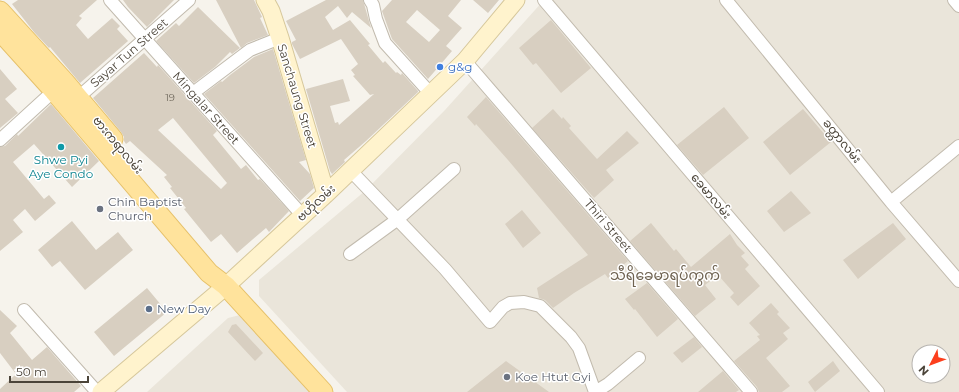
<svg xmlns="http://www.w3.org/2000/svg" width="959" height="392" font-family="Montserrat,'Noto Sans Myanmar',sans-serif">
<rect width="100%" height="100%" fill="#f6f3ec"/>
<path fill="#eae5da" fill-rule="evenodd" d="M544,0H959V392H347L259,296V280L365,191L445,110ZM919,352H943V376H919Z
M240,315L310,392H147L228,318Z"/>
<path fill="#d8cfc1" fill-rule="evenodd" d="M18,0H97L79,16L82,18L76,25L88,39L112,18L120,26L117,29L128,41L80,83L50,47L49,48L34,32L12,4Z
M123,0H174L147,27L128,7Z
M216,0H254L262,17L260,18L268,35L247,43L241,48Z
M326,0H363L371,28L352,12L347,18L338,6L325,17L333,30L350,20L370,44L368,45L383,63L385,61L396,73L397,72L401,75L402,73L418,91V92L366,141L344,160L345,162L332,174L330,171L306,89L343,79L350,101L330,106L335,123L338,122L339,125L374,94L370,95L353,76L355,75L351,70L358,64L341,39L300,59L292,44V42L296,40L286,21Z
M392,0H461L448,16L462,28L446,46L452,51L428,79L392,39L382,11ZM417,10L440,30L429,42L406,22Z
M473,0H499L488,13Z
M198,7L240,48L232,54L230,52L215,67L194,83L156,41L176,23L179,26Z
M551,20L591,68L561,93L536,63L533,65L519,48Z
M273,49L306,160L299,162L310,174L314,188L300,201L204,94L221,81L222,82L230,75L254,57Z
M144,53L157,67L158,65L217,131L213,135L241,169L246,165L258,180L260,179L289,211L269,232L266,228L237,253L221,234L211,242L184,209L186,208L170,188L172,187L164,177L167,175L130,141L126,144L124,141V137L121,132L93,98ZM173,118L227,183L221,189L158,130Z
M0,69L17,89L5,99L18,113L0,128Z
M486,97L628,261L608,278L605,274L574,293L553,308L545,300L539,298L537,288L588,255L508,160L476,124L475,126L467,117Z
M51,104L99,161L72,187L34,144L13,162L44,199L49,195L56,203L35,221L25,209L13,220L23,232L0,251V147L5,146L17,134L18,136Z
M724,107L749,138L703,175L677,145Z
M553,109L562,119L563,117L571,126L569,128L597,159L627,131L639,143L606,170L614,180L594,198L532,128Z
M803,109L831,142L790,175L763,142Z
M791,191L811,213L784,232L767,211Z
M522,210L541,233L523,248L505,224Z
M72,221L96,250L118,232L133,250L85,290L60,261L52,267L38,250Z
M651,223L674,251L676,249L691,267L730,234L737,245L745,253L741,256L749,265L745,269L760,286L738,306L730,297L734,293L718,275L705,285L716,299L695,316L630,241Z
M893,223L906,239L858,279L843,260Z
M647,283L678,319L657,337L635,309L634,310L625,299Z
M147,288L167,312L114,356L94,332Z
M771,303L779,312L777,314L790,328L783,333L788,339L766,358L790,386L782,392H759L757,387L734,361L760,340L757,336L760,335L749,323Z
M0,310L17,326L10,333L32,360L47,347L81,386L74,392H0V389L16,374L0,353Z
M236,324L263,353L255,361L228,332L232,325Z
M694,337L702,347L682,363L673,353Z
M506,361L549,392H467Z
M833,361L840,371L815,392L808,382Z
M723,371L739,390L736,392H698Z"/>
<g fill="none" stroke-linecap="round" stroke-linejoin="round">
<g stroke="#c2bbae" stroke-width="14">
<path id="street" d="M110,0L303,216
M370,0L373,5L376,19L385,43L431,94
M544,0L878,392
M726,0L891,202L959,281
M954,0L959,6
M465,61L751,392
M193,93L250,50L280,38
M73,102L189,0
M0,140L58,87
M351,171L445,269L490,322L503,307L510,303L524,302L540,306L571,337L579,348L595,392
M891,202L959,146
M350,254L398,219L454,169
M24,310L97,392
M595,392L608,384L639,358"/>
</g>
<g stroke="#d6c79b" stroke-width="19">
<path id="secondary" d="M265,0L271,11L280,38L326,194
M101,392L226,286L326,194L465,61L516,0"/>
</g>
<g stroke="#e6c16a" stroke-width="21">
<path id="primary" d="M0,11L64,81L113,139
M0,31L54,91L209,273L226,286L323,392"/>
</g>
<use href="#street" stroke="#fff" stroke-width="12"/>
<use href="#secondary" stroke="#fff3cd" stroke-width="17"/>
<use href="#primary" stroke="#ffe39c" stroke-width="19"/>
</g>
<circle fill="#3f7fe0" stroke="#fff" stroke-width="1.5" cx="440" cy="67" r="4"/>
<circle fill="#0f9aa8" stroke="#fff" stroke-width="1.5" cx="61" cy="147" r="4"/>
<g fill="#6b7280" stroke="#fff" stroke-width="1.5">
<circle cx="100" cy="209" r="4"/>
<circle cx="507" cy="377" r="4"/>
</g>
<circle fill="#5c6f8a" stroke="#fff" stroke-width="1.5" cx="149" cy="309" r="4"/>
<g text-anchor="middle" stroke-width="3" stroke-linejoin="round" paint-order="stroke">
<g font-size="10" fill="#6e675b">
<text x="170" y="101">19</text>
</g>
<g font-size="12" fill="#4b4439" stroke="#fff">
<text transform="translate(129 53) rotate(-41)" y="4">Sayar Tun Street</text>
<text transform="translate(297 96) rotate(73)" y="4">Sanchaung Street</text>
<text transform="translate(206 108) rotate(48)" y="4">Mingalar Street</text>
<text transform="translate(842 141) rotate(51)" y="4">ခတ္တာလမ်း</text>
<text transform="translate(118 145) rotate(50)" y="4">ဗားကရာလမ်း</text>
<text transform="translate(711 196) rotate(50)" y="4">ခေမာလမ်း</text>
<text transform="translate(316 203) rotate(-43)" y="4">ဗဟိုလမ်း</text>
<text transform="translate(608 226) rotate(49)" y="4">Thiri Street</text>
</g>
<g font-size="12" fill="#366cbe" stroke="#fff" text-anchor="start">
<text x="448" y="71">g&amp;g</text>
</g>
<g font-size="12" fill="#0d838f" stroke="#fff">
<text x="61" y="164">Shwe Pyi<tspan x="61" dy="14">Aye Condo</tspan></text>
</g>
<g font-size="12" fill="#5b616d" stroke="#fff" text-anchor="start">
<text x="108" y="206">Chin Baptist<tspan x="108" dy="14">Church</tspan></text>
<text x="515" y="381">Koe Htut Gyi</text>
</g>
<g font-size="12" fill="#4e5e75" stroke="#fff" text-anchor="start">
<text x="157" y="313">New Day</text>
</g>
<g font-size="14" fill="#6e6250" stroke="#fff">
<text x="665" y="280">သီရိခေမာရပ်ကွက်</text>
</g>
</g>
<g transform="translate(931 364) rotate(228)"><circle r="19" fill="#ffffff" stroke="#b7b4b0"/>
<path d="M0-3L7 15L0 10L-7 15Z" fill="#fc3f1d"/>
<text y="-6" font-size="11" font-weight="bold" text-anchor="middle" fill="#4b4439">N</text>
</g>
<path d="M10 376v6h78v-6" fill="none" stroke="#4b4439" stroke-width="2"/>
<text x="16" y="376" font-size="12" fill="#4b4439" stroke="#ffffff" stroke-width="3" paint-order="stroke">50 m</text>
</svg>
